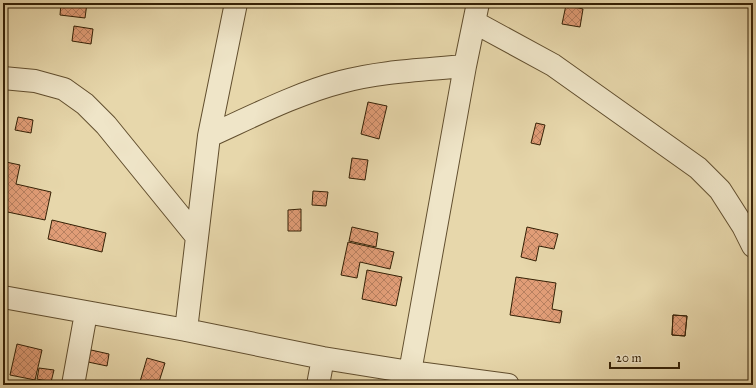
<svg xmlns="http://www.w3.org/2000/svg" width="756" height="388" font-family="'IM FELL Great Primer',serif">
<defs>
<pattern id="building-cross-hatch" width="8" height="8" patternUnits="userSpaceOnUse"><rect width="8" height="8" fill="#e19d77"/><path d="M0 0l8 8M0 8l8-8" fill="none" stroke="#b78060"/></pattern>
</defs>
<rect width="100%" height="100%" fill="#e7d7ab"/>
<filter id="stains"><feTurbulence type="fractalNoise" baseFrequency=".005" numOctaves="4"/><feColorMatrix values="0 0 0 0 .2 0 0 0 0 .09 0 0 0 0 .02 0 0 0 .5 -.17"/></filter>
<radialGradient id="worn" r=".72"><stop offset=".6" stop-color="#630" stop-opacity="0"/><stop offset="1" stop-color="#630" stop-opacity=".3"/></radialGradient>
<path fill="url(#building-cross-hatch)" stroke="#342005" d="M36,3H56L55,7Z
M61,3H87L85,18L60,15Z
M370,3H382L381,6Z
M566,5L583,9L580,27L562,24Z
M74,26L93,29L91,44L72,41Z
M368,102L387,106L379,139L361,134Z
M3,103L6,104L3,115Z
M18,117L33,120L31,133L15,130Z
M536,123L545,125L540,145L531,143Z
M352,158L368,160L365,180L349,178Z
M6,162L20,165L16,184L51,192L45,220L3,211V173Z
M313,191L328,192L326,206L312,205Z
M301,209V231H288V210Z
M52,220L106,233L102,252L48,239Z
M352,227L378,233L376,247L349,241Z
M527,227L558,234L554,249L539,246L536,261L521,257Z
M348,242L394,252L390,269L360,262L357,278L341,275Z
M367,270L402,277L396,306L362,299Z
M516,277L556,283L552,309L562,311L560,323L510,315Z
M673,315L687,316L685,336L672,335Z
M673,315L687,316L685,336L672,335Z
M17,344L42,350L35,380L10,375Z
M3,350L6,351L3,363Z
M91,350L109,354L107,366L88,362Z
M147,358L165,363L158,385H139Z
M39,368L54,370L51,382L37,379Z"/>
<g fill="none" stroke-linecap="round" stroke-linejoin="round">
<g stroke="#614e2e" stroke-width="24">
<path id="minor" d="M474,22L553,65L698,168L720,190L743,226L753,246
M3,78L35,81L64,89L85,104L106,125L197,237
M209,136C251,117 298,93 341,82C381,71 424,70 465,66
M3,297L186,330L323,358L410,372L508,385
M186,330L209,136L236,3
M410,372L465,66L478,3
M73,385L86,313
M318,385L323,358"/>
</g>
<use href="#minor" stroke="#efe5c8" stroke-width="22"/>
</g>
<rect width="756" height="388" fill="none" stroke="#e7d7ab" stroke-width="16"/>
<rect x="4" y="4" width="748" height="380" fill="none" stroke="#342005" stroke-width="2"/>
<rect x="8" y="8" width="740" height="372" fill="none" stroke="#342005"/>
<path d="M610 362v6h69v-6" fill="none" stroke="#342005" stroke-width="2"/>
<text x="616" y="362" font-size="12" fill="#342005" stroke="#efe5c8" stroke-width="3" paint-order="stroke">20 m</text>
<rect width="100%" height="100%" filter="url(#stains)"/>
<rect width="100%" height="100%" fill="url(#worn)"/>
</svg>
